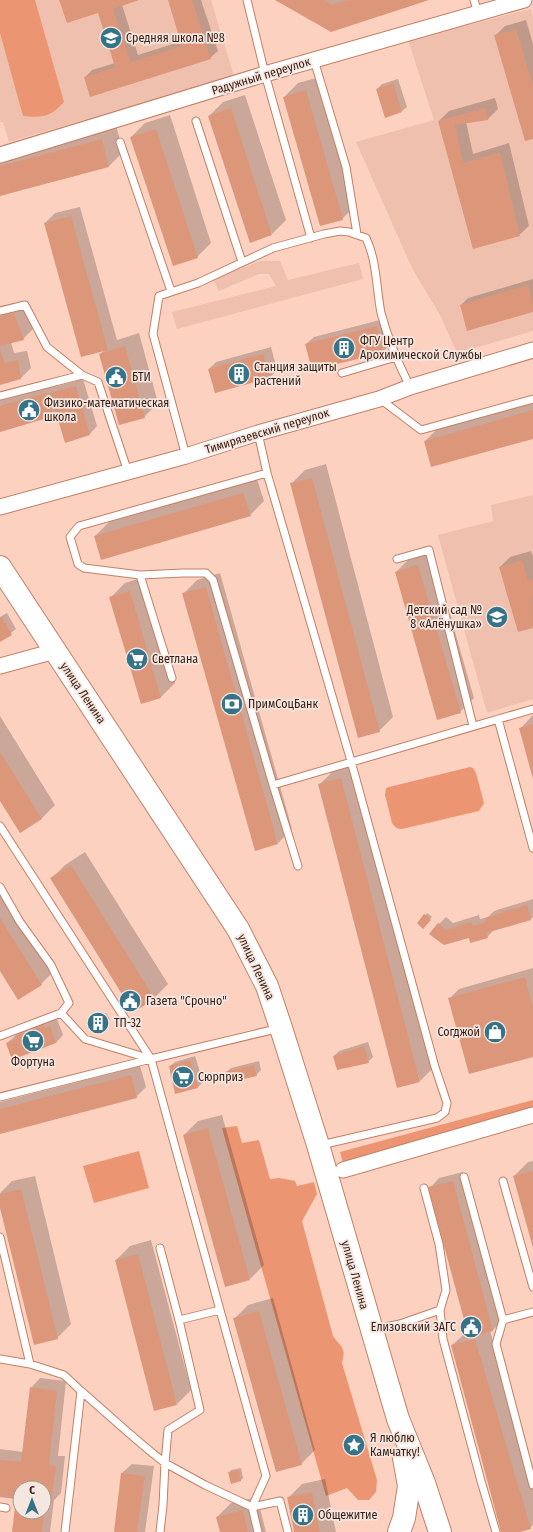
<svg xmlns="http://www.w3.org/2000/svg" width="533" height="1532" font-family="'Fira Sans Condensed',sans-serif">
<rect width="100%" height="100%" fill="#fdd1c0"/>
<path fill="#efc0ad" d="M0,0H211L234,76L9,142L3,122H0Z
M531,9L533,16V331L457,353L440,315L412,268L356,142L434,120L408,40Z
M260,261H280L288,280L359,263L363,279L177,329L172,312L276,286L269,274H259L219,291L213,280Z
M533,495V699L487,713L438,535L493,521L491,505Z"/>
<path fill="#ec9572" d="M0,0H35L64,102C50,117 43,118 23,116L0,33Z
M470,767L473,768L476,773L484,803L479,811L402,829C397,829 395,827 392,823L385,795L386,788L389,787Z
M533,1100V1121L346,1173L340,1152Z
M237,1126L242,1143L259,1140L270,1179L279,1178L295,1181L297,1186L314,1182L317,1194L302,1221L333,1336C342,1349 346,1346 342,1363L377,1480L376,1492L369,1500H358L347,1488L326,1496L222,1128Z
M139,1151L149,1188L94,1203L83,1166Z"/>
<path fill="#0003" fill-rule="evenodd" d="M60,0H137L122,5L138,55L182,41L169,0H201L218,51L210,58L85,77L92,70L115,63L99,12Z
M277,0H427L331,31Z
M526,20L533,44V138L495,36L505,26Z
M320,77L356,205L342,219L284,97L298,83Z
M398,79L407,107L402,111L377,89L382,84Z
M245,95L286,220L272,234L209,116L223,102Z
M495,98L498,109L488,119L466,122L473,154L509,143L529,226L519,235L473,248L439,121L449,111Z
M170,115L211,243L197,257L131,137L145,123Z
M116,125L123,152L109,166L0,195V156Z
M80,207L117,340L139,333L158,403L144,417L100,354L106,349L45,223L55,213Z
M533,279V311L461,305L468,298Z
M24,304L33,329L23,339L11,342L14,353L27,351L31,368L21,378L0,384V310Z
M384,319L390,344L383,352L313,369L306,344L314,337Z
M271,347L277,370L270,377L215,392L209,369L216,362Z
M83,379L97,426L90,434L56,413L54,416L0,431V400L57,384L58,386Z
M533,401V438L425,441L439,427Z
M326,464L393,717L379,731L291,484L305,470Z
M257,479L264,501L250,515L95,536L109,522Z
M531,551L533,556V627L518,631L500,567L510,557Z
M432,552L474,698L460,712L396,572L410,558Z
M220,573L292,829L278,843L183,594L197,580Z
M144,577L175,683L161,697L141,703L111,597L125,583Z
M7,613L16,629L0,641V617Z
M533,715V777L520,729Z
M0,716L55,805L41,819L0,799Z
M355,765L434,1067L420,1081L319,785L333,771Z
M85,852L168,984L154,998L51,879L65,865Z
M0,882L55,970L41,984L0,969Z
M533,899V917L531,919L494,930L487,937L469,936L444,944L439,924L446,917L453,923L479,915L480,919L488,917L494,911Z
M427,913L432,917L423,927L418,923Z
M533,968V1056L449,999L459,989Z
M106,1013L110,1019L92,1030L90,1022Z
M51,1018L52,1021L57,1019L63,1035L56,1043H7L23,1029Z
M368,1042L373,1057L368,1062L334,1056L339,1051Z
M195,1056L203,1082L198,1087L176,1093L170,1066L175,1062Z
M259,1061L261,1070L256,1075L226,1072L231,1068Z
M140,1066L146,1087L136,1097L0,1133V1102Z
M222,1115L264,1265L250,1279L184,1135L198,1121Z
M533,1161V1246L514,1176L528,1162Z
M463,1172L503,1320L493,1330L490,1331L533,1477V1525L530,1528L516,1532H502L452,1345L468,1331L430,1188L439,1178Z
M35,1176L71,1324L57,1338L0,1203V1193L12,1181Z
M151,1240L191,1390L177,1404L116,1260L130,1246Z
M273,1298L315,1450L301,1464L234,1319L248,1305Z
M40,1378L66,1381L58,1456H65L61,1493L54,1500L50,1532H13L17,1498L0,1496V1449L23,1452L31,1388ZM20,1488H44V1512H20Z
M132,1464L154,1466L145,1532H115L122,1473Z
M241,1468L243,1478L241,1480L231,1483L229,1473L231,1470Z
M325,1479L336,1532H295L288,1498L302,1484Z
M257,1497L266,1532H221L217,1517L231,1503Z"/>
<path fill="#dc977b" d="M59,0H139L113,9L131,62L182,46L168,0H192L211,59L90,97L84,77L115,67L98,13L67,23Z
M275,0H324L332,5L348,0H429L331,32Z
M516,29L533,86V139L525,141L494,35Z
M393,83L402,112L385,118L376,89Z
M306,90L343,220L320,226L283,97Z
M231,108L272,235L250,243L208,116Z
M485,108L488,120L455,125L463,163L500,152L520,236L473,249L438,121Z
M156,129L198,258L173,266L130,137Z
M102,139L109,167L0,196V166Z
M71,216L108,350L81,357L44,223Z
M528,285L533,304V312L467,331L460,305Z
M14,313L24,340L0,346V317Z
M377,326L383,353L312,370L305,344Z
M125,346L145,418L119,425L99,354Z
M0,349L5,363L18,360L21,379L0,385Z
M263,354L270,378L215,393L208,369Z
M76,386L90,435L65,443L50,393Z
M47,393L54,416L0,432V406Z
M533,410V439L431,467L424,441Z
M312,478L380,732L358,738L290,483Z
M243,493L251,516L101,560L94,536Z
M522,560L528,581L533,579V595H532L533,628L518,632L499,567Z
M418,565L461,713L437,720L395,572Z
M206,587L278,844L255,851L182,593Z
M130,591L161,698L141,704L109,597Z
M2,617L12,635L0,642V618Z
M533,724V779L519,728Z
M0,752L42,819L20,833L0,801Z
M341,778L420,1082L397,1088L318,784Z
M71,865L155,999L133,1012L50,878Z
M527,905L531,920L486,933L488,938L470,943L469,938L444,945L429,934L438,923L446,930L471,922L473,926L486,922L485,918Z
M424,914L431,920L423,929L417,923Z
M0,918L42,985L18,1000L0,971Z
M525,977L533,1008V1057L469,1074L448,998Z
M104,1014L108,1022L91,1032L87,1024Z
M44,1025L45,1028L50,1026L56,1043L12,1060L6,1043L16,1039L15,1036Z
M364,1046L369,1063L337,1070L333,1056Z
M190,1060L198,1088L175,1094L169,1066Z
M254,1065L257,1076L227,1083L225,1072Z
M131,1075L137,1098L0,1134V1109Z
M208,1128L250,1280L225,1287L183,1135Z
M533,1171V1248L513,1176Z
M453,1181L493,1331L469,1338L428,1187Z
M21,1189L58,1339L34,1345L0,1208V1194Z
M138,1254L177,1405L154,1411L115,1260Z
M259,1311L302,1465L276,1472L233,1318Z
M475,1339L531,1529L520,1532H501L451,1345Z
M30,1387L57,1391L49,1465L56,1466L51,1504H44V1488H20V1512H44L42,1532H12L16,1499L0,1497V1460L21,1462Z
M239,1470L241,1481L231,1484L228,1472Z
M121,1473L145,1476L137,1532H114Z
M312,1492L320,1532H294L287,1497Z
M243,1510L248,1532H220L216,1517Z"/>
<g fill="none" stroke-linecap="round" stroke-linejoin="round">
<g stroke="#c37f65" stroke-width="9">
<path id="lane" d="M247,0L265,74L311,238
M474,0L478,13
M314,60L346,167L357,234
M196,121L242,262
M120,142L171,291
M0,311L25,305L47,347L82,375
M342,373L396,357
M0,396L82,375L98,382L128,472
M380,399L421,430L533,399
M258,433L267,473L351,761L435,1067L447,1103L445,1112L437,1118L321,1145
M186,456L153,334L159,296L198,283L273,248L324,234L340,231L349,232L366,238C377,261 376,287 381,313C388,339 398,363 410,387
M267,473L79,526L70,537L78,564L84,568L140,575L183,573H206L213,580L273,785L533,709
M397,559L429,550L473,726
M140,575L172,678
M498,719L533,848
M273,785L298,866
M0,826L151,1059
M0,887L20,922L51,965L69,1003L61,1013
M0,1036L61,1013L85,1039L151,1059
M0,1097L151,1059
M464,1177L503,1320L496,1344L533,1485
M503,1181L533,1287
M0,1237L30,1364
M160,1248L179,1320
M220,1310L151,1059L280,1028
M440,1310L443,1339L481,1481L496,1532
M503,1320L533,1312
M375,1329L400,1324L440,1310L446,1290L439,1244L424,1188
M0,1359L30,1364L64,1375L81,1391L65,1532
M81,1391C109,1415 136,1441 165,1463L163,1505L160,1532
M0,1507L6,1508
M258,1532L252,1507L266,1476L220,1310L179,1320L200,1410L168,1430L165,1463L205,1485L252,1507L280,1501L288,1532"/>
</g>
<g stroke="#c37f65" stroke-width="17">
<path id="street" d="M0,155L265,74L524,0
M0,507L186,456L258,433L379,399L410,387L533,350
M0,666L55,651
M343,1170L533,1115"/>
</g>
<g stroke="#c37f65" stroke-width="24">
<path id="primary" d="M0,567L238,929L267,986L281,1028L318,1145L398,1419L424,1483L440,1532
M399,1532L404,1518L409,1486L404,1458"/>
</g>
<use href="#lane" stroke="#fff" stroke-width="7"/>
<use href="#street" stroke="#fff" stroke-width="15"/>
<use href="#primary" stroke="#fff" stroke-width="22"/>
</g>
<defs>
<g id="school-disc" transform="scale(1.15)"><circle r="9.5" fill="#347388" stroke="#f5e6e0"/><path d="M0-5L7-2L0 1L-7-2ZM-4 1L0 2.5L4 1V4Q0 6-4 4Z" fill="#fff"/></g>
<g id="building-disc" transform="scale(1.15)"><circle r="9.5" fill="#347388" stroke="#f5e6e0"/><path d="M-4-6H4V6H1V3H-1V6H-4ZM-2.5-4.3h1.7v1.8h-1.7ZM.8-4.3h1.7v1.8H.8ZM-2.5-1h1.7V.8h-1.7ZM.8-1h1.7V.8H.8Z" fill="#fff"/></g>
<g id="civic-disc" transform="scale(1.15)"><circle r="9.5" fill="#347388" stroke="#f5e6e0"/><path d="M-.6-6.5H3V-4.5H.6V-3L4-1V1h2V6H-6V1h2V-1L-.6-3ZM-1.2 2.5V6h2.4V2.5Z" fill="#fff"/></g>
<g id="supermarket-disc" transform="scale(1.15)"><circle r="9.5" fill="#347388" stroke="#f5e6e0"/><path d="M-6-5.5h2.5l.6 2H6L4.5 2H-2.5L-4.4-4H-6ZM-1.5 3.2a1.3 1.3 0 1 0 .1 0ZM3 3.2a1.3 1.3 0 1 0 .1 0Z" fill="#fff"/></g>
<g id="bank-disc" transform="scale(1.15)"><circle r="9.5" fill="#347388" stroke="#f5e6e0"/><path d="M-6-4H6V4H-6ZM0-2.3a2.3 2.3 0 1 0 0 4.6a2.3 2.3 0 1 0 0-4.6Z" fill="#fff"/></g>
<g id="shop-disc" transform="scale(1.15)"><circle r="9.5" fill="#347388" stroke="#f5e6e0"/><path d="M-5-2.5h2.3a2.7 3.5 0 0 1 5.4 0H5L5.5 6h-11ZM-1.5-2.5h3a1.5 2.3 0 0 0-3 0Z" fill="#fff"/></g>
<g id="sight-disc" transform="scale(1.15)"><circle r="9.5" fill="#347388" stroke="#f5e6e0"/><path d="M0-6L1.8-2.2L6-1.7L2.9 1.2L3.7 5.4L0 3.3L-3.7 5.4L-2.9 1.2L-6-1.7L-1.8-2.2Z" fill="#fff"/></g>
</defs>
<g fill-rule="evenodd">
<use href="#school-disc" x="111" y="38"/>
<use href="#building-disc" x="344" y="348"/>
<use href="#building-disc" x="239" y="374"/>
<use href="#civic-disc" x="116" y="377"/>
<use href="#civic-disc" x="29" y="410"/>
<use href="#school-disc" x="497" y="617"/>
<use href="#supermarket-disc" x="137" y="659"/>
<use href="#bank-disc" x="232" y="704"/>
<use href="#civic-disc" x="130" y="1001"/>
<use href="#building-disc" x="98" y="1023"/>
<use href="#shop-disc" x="495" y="1032"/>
<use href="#supermarket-disc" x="33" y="1041"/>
<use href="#supermarket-disc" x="183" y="1077"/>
<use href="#civic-disc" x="471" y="1327"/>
<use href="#sight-disc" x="354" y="1445"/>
<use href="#building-disc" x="303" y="1515"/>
</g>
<g text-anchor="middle" stroke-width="3.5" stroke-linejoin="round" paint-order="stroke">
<g font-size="12" fill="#371c11" stroke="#f5e6e0" text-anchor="start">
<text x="126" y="42">Средняя школа №8</text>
<text x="360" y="345">ФГУ Центр<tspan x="360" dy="14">Арохимической Службы</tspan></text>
<text x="254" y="371">Станция защиты<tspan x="254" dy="14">растений</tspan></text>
<text x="132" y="381">БТИ</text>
<text x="44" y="407">Физико-математическая<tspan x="44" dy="14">школа</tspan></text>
<text x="482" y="614" text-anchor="end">Детский сад №<tspan x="482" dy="14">8 «Алёнушка»</tspan></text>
<text x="152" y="663">Светлана</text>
<text x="248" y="708">ПримСоцБанк</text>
<text x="146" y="1005">Газета "Срочно"</text>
<text x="114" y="1027">ТП-32</text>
<text x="480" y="1036" text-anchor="end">Согджой</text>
<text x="33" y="1066" text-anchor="middle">Фортуна</text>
<text x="198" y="1081">Сюрприз</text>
<text x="456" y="1331" text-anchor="end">Елизовский ЗАГС</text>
<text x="370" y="1442">Я люблю<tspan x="370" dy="14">Камчатку!</tspan></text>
<text x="318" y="1519">Общежитие</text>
</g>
<g font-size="12" fill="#371c11" stroke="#f5e6e0">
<text transform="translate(261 76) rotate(-17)" y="4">Радужный переулок</text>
<text transform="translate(267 431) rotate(-17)" y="4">Тимирязевский переулок</text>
<text transform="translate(83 693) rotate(56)" y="4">улица Ленина</text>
<text transform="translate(256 967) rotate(65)" y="4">улица Ленина</text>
<text transform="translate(355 1275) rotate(74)" y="4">улица Ленина</text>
</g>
</g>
<g transform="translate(32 1500)"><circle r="19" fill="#f5e6e0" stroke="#a9958d"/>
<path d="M0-3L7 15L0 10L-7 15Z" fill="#347388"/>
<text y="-6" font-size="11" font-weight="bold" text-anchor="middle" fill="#371c11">С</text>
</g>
</svg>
